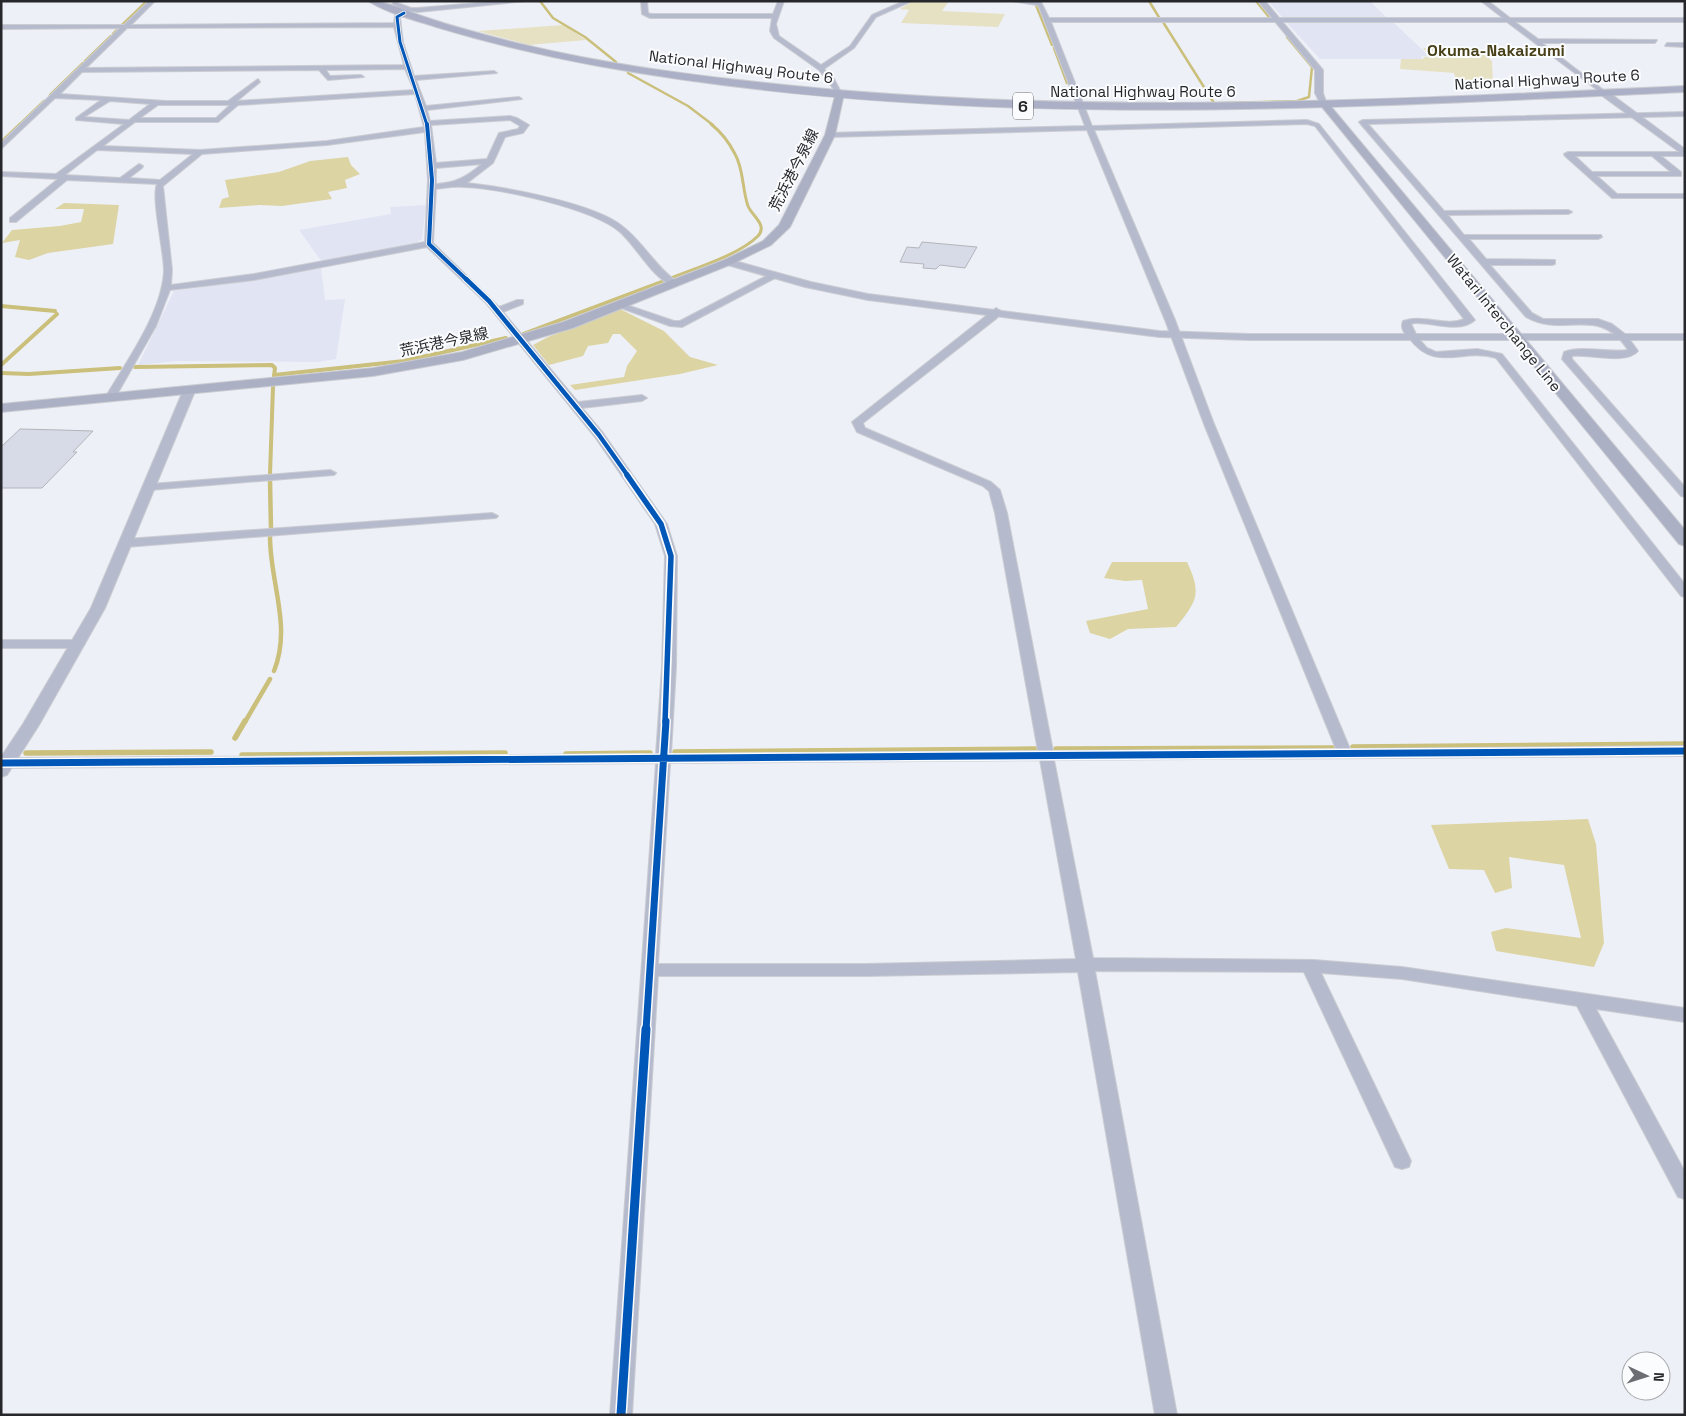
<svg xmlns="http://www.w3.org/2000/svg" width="1686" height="1416" font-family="'Space Grotesk','Noto Sans JP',sans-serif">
<rect width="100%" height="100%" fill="#eef0f8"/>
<path fill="#e1e4f3" d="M1268,1H1370L1388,19H1284Z
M1392,21L1430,57L1422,56L1421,59H1320L1286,22Z
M426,205L422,239L414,244L322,262L299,230L391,214L390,207Z
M321,267L325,300L345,299L336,359L318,362L177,361L138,365L174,291L262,279Z"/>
<path fill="#e6e1c2" d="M913,1H949L942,11L1005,14L998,27L901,23L909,10L900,9Z
M564,25L586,40L529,45L478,31Z
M1423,48H1476L1492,61L1493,83L1456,80L1454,73L1400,69L1401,59H1423L1424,57H1431Z"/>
<path fill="#dcd4a2" d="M348,157L351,165L360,174L345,180L347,188L328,192L332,199L282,206L260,205L219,208L222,199L229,197L225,180L279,172L310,161Z
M64,203L119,205L113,244L48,253L29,260L15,257L20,240L2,243L12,230L60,226L81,222L84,209H55Z
M620,309L664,331L690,357L718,365L680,374L575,390L570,385L624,377L627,366L637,351L620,334H613L608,343L588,346L583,356L549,365L533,345L548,337Z
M1112,562H1187C1202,594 1197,601 1176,627L1128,629L1110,639L1090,633L1086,621L1148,609L1142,580L1125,581L1104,578Z
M1588,819L1596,844L1604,943L1594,967L1496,951L1491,932L1506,928L1581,938L1564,865L1509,857L1512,888L1495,893L1484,870L1449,869L1431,825Z"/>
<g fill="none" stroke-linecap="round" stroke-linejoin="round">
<path stroke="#cabf7b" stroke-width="2.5" d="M540,1L553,18L585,37L616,62
M1149,1L1160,19
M1256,1L1269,17
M1036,5L1052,45
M1163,22L1214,103
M122,25L147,1
M113,34L120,27
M1054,48L1067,83
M85,61L111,36
M628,73L688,106L713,125
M50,95L83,63
M1219,103L1297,101L1309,97L1312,67L1287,37
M19,125L44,101"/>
<path stroke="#cabf7b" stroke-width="3" d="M1,142L20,124
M671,278C696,268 739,255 758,236C768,225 752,216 748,206C742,189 744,170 735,154C729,142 721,132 711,124"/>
<path stroke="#cabf7b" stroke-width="4" d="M1,306L55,311
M523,334L664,281
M1,365L57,314
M135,367L272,365L275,368L274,376
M1,373L29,374L120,368
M274,375L404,361L506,338
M270,474L273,387"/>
<path stroke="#cabf7b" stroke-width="4.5" d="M270,480L271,530
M270,537C270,583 292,626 274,671
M245,722L270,679"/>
<path stroke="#cabf7b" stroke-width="5.5" d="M235,738L245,721
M1353,747L1685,744
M1056,749L1334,748
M675,752L1035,749
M26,753L211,752
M566,754L650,753
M242,755L505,753"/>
</g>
<path fill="#d7dae7" stroke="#b4b5ba" d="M922,242L977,247L965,268L940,265L936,269L923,268L924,264L900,262L907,247L919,248Z
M20,429L61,430L93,431L73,452H77L42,488H1V447Z"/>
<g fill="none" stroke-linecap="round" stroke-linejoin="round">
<g stroke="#cbcdd2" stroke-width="2">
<path id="minor" d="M149,1H155L131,25L394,23L395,16L406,12V14L400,18L403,42L414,76L494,71L497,73L416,80L426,106L519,97L522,99L427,110L430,121L510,116L517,118L529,125L523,133L505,137L493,163L467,183C504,187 594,203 622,226C643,242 655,266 676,281V285L673,286C653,279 636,246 620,232C592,208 499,188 463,187C454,186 445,188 436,189L433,243L499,307L517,300H523V304L503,312L578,402L642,395L647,398L642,401L582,408L603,433L667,524L677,556L676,667L671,754L1038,751L995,513L989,491L983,486L857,432L852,422L996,308L1001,311L997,318L863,423L865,428L991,482L1000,490L1007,513L1053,751L1336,749L1204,424L1165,320L1087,130L830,137L826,135L827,133L1085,126L1039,7L1037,5L1012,1L1041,2L1049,18H1503L1481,1H1488L1510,18H1685V22H1515L1538,39L1657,40L1655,43H1542L1606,92L1604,95L1507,22H1051L1092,126L1307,120L1319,124L1475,320C1459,334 1433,322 1415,323L1411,324L1418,338L1427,348L1436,352L1477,349L1502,354L1685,584V597L1681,596L1496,358C1462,347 1436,374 1409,338C1404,333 1400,328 1403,321C1424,314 1446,327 1464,319L1315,126L1307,124L1094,130L1175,320L1214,424L1350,749L1685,746V756L1054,760L1093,958L1314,960L1402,967L1685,1008V1022L1596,1009L1685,1172V1199L1678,1197L1577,1006L1402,979L1321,973L1411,1161L1409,1167L1402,1169L1395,1167L1304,972L1095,971L1177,1415H1155L1078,972L866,976H658L632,1415H610L656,763L1,768V758L656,754L662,667L665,556L655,524L595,437L486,303L427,247L254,280L170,290L156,326L115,398L110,401L105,398C126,362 162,313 164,271C164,251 151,198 157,184L67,180L16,222H10V218L58,179L1,176V172L56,174L124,124L76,120V118L101,100L55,98L1,149V143L120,28L1,29V25H124ZM394,27L404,65L86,68L127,28ZM405,69L414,90L237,101L260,82L258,79L228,101H166L60,94L82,72L319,70L328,80L364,77L361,75L330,76L326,70ZM415,94L424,127L327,141L200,150L103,146L135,122H218L238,105ZM110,101L150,104L129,120L84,117ZM158,105H230L216,118H140ZM510,120L520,126L518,129L499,133L487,159L436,163L431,125ZM425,132L428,180L425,242L254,274L171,285L172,270L163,186L202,154L327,145ZM97,150L193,154L160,180L129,178L142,168L143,166L139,164L120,178L65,175ZM482,164C466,177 456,183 436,184V168ZM1040,760L1076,959L866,964H658L670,763Z
M500,1H526L418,12L408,11L392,4L395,2L411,8H418Z
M641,1H647L648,13L651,14H773L778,1H784L776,24L779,36L821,65L850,46L872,15L904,1H912L876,17L854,48L824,69L834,79L842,94L839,96L819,70L774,38L770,31L772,18H650L642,14Z
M1667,43H1685V47L1665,46Z
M1685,112V116L1368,124L1444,211L1568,210L1572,212L1568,214L1448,215L1464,235H1601L1602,237L1598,239H1469L1486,259L1555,260V264L1552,265H1490L1532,313L1543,319H1598L1612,324L1625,334H1685V340H1630L1638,351C1627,365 1588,354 1572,356V359L1685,487V497L1681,496L1562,359L1564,352C1583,345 1607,353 1628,350C1599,304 1564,339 1526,317L1359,122L1363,120Z
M1568,152H1685V156H1661L1681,172V176H1597L1617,194H1685V198H1612L1565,156L1564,154ZM1575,156H1652L1671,172H1592Z
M774,272L777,273V277L682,327L670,326L613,305L618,302L674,321H680Z
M330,470L336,473L334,475L150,490L144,487L150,484Z
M492,513L498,516L496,518L126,547L120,543L126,539Z
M1,640H78L85,644L78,648H1Z"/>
</g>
<g stroke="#cbcdd2" stroke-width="2">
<path id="tertiary" d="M1258,1H1265L1323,70V93L1328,107H1322L1315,93V70Z
M1601,91H1607L1685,149V156L1601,95Z
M728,259L811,282L868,294L1159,331L1249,334H1622L1628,337L1622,340H1249L1159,337L868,300L805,287L724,264V260Z
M189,387L195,391L105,608L39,725L7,775L1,777V757L23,724L91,608L183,391Z"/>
</g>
<g stroke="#cbcdd2" stroke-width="2">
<path id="secondary" d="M836,92L844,94L835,135L790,227L771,245L732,264L573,328L463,360L373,376L1,412V404L373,368L462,352L563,322L724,260L763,241L779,225L825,135Z
M1322,103H1328L1685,530V546L1679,544L1322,107Z"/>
</g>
<g stroke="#cbcdd2" stroke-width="2">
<path id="trunk" d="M368,1C388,1 406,11 425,17C457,28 489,36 521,44C608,65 697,76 785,85C1085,116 1384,100 1685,86V92C1322,109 958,131 598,66C543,56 489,43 436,27C414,20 387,13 368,1Z"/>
</g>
<use href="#minor" fill="#b6bacd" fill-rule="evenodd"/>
<use href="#tertiary" fill="#b6bacd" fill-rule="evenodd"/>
<use href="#secondary" fill="#acb0c4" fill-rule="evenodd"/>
<use href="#trunk" fill="#acb0c6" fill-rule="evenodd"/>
<g stroke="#fbfcfe" stroke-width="4.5">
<path id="cycleway-far5" d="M404,13L397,17L400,42L427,125"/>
</g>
<g stroke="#fbfcfe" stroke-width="5.5">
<path id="cycleway-far4" d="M427,124L432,180L429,244L468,281"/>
</g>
<g stroke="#fbfcfe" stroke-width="7">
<path id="cycleway-far3" d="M466,279L489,301L599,435L628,476"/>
</g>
<g stroke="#fbfcfe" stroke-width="9">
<path id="cycleway-far2" d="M627,475L661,524L671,556L665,722"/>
</g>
<g stroke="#fbfcfe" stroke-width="10">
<path id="cycleway-far1" d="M1,763L1685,751
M646,1030L666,721"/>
</g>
<g stroke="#fbfcfe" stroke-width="12">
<path id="cycleway" d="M621,1415L646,1029"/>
</g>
<use href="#cycleway-far5" stroke="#0057b8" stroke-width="3"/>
<use href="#cycleway-far4" stroke="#0057b8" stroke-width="4"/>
<use href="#cycleway-far3" stroke="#0057b8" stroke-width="4.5"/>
<use href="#cycleway-far2" stroke="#0057b8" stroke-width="5.5"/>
<use href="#cycleway-far1" stroke="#0057b8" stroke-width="7"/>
<use href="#cycleway" stroke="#0057b8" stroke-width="9"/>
</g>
<g text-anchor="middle" stroke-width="4" stroke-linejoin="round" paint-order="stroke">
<g font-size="15" fill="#25272b" stroke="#fbfcfe">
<text transform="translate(741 67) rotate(7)" y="5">National Highway Route 6</text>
<text transform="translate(1547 80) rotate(-3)" y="5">National Highway Route 6</text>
<text x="1143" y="97">National Highway Route 6</text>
<text transform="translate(794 170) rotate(-63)" y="5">荒浜港今泉線</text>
<text transform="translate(1504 323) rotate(51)" y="5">Watari Interchange Line</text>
<text transform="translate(444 342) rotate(-12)" y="5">荒浜港今泉線</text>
</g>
<g font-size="16" font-weight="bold" fill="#474017" stroke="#fbfcfe">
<text x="1496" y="56">Okuma-Nakaizumi</text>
</g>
<rect fill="#fbfcfe" stroke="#65676a" stroke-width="1" x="1013" y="92.5" width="20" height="27" rx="4"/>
<g font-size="16" font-weight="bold" fill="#25272b">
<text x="1023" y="112">6</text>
</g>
</g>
<rect width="1686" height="1416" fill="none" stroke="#25272b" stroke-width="5"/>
<g transform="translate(1646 1376) rotate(94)"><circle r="24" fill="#fbfcfe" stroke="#a5a7aa"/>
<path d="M0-4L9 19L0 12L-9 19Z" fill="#6b6d73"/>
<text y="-8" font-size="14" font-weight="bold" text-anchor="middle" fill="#25272b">N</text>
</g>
</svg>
